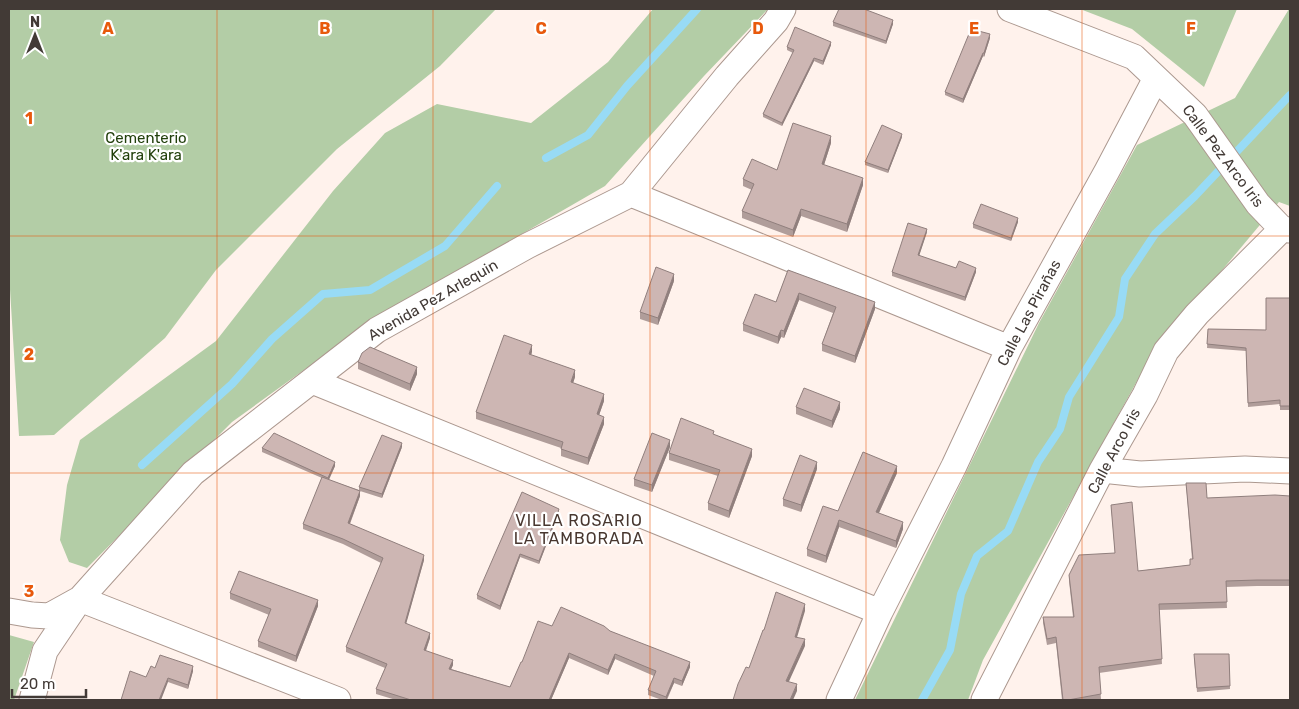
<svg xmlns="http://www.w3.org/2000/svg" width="1299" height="709" font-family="Rubik,sans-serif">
<rect width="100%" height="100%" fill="#fff2ec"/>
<path fill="#b3cda6" d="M9,9H496L440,66L337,149L216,270L165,338L54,435L19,436L9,273Z
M653,9H768L704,76L605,186L376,318L232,422L87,568L69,562L60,540L67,485L80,440L216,341L333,191L385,133L437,104L531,123L608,62Z
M1080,9H1237L1204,87L1132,29Z
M1289,9L1290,206L1279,202L1152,354L983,660L968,700H855L1039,323L1137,145L1235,98Z
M9,635L34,642L14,700H9Z"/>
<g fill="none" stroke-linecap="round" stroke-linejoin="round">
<path stroke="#98dbf5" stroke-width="8" d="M546,158L588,135L627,86L697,9
M142,465L232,384L272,339L323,294L370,290L445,246L497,186
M922,700L950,650L961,594L977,556L1008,531L1038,462L1060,429L1069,397L1119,317L1125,279L1155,234L1195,196L1290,95"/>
<g stroke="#ac988f" stroke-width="27">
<path id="minor" d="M1010,9L1134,57L1195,115L1258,204L1282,229L1290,230
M631,194L1009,348
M312,381L880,612
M1102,470L1140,474L1245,469L1290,471
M80,599L338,700
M9,611L32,615L49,616L78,600
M32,700L45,651L80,599L193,473L377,330L527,246L631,194L727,76L776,21L783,9
M839,700L880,612L954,466L1009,348L1107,171L1156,78
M984,700L1102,470L1145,395L1166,351L1197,314L1282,229"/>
</g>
<use href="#minor" stroke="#fff" stroke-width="25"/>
</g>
<path fill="#b09d9a" d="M833,22L893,24L886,44L833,26Z
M990,38L984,57L983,56L963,103L945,95V92Z
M831,45L823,65L814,61L782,126L763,117V114L793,53L787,50V47Z
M902,137L888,173L865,165V162Z
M831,143L824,165L863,185L847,232L801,216L793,237L742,218V211L752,190L743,186V179L777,170Z
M1018,222L1011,241L973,228V224Z
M927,232L919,256L956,268L976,272L965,301L892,276V272Z
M788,270L875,309L855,363L822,351V344L833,313L799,300L784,338L781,337L778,344L743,331V324L776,302Z
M674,281L658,325L640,319V312Z
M1290,298V410H1280V404L1248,407L1246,351L1207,348L1208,329L1266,330Z
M532,352L531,355L575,377L573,383L604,401L599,415L604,424L588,465L561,456V448L476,419V412Z
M358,362L417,374L410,391L358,369Z
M796,407L840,409L832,428L796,414Z
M402,447L382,498L360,491V496L350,524L424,560L406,623L430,638L426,651L453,665L451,669L510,687L522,662L552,626L610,631L690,667L682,686L674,683L667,700H662L648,695V690L654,676L615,659L608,675L569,658L551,700H396L376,694V689L385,668L346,652V647L381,563L343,544L303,529V524L322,478L262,452V448L335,466L329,480L359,490V487Z
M670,447L652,492L634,486V479Z
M669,453L752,456L729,518L708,510V503L718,476L669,460Z
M817,469L801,512L783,506V499Z
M897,473L879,513L903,529L896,548L839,527L826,563L807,556V549L838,511Z
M1186,483L1207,498L1290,496V586H1257L1226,587L1227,608L1159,610L1162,664L1099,673L1101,699L1098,700H1062L1056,643L1047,645L1043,623V617H1073L1069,581V575L1115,553L1111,505L1138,571L1190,565L1192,559Z
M559,512L539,564L520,557L500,610L477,599V595Z
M230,593L318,606L296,662L258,647V641L269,615L230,599Z
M1229,654L1230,689L1197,692L1194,658Z
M155,668L193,671L188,689L168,682L146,677Z"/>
<path fill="#907f7d" d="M893,20V24L886,44V41Z
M990,34V38L984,57V53Z
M831,42V45L823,65V61Z
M983,53V56L963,103V99Z
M814,58V61L782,126V123Z
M902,134V137L888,173V170Z
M831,136V143L822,171V164Z
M863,178V185L847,232V224Z
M801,209V216L793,237V230Z
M1018,218V222L1011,241V238Z
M927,229V232L918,259V255Z
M976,268V272L965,301V297Z
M674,274V281L658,325V318Z
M799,293V300L784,338V331Z
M875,302V309L855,363V356Z
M781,330V337L778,344V337Z
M532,345V352L529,361V354Z
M417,367V374L410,391V384Z
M575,370V377L571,389V382Z
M604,394V401L597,421V414Z
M840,402V409L832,428V421Z
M604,417V424L588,465V458Z
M670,440V447L652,492V485Z
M402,443V447L382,498V494Z
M752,449V456L729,518V511Z
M335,462V466L328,481V478Z
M817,462V469L801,512V505Z
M897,466V473L876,519V512Z
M360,491V496L348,528V523Z
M559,509V512L539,564V561Z
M839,520V527L826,563V556Z
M903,522V529L896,548V541Z
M520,554V557L500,610V606Z
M424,555V560L405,628V623Z
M318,600V606L296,662V656Z
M805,604V611L795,644V637Z
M430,633V638L424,655V650Z
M805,639V646L786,688V681Z
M569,653V658L551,700H549Z
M615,654V659L608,675V670Z
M453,660V665L449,674V669Z
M690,662V667L682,686V681Z
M193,666V671L188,689V685Z
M168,678V682L161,700H159Z
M674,678V683L666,700V697Z
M797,684V691L793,700H790Z"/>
<path fill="#cdb6b3" stroke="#907f7d" d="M839,9H864L893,20L886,41L833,22Z
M795,27L831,42L823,61L814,58L782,123L763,114L794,50L787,47Z
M971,29L990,34L984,53H983L963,99L945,92Z
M793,123L831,136L822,164L863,178L847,224L801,209L793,230L742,211L754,184L743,179L752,159L777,170Z
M882,125L902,134L888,170L865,162Z
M981,204L1018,218L1011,238L973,224Z
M908,223L927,229L918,255L956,268L959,261L976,268L965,297L892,272Z
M656,267L674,274L658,318L640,312Z
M788,270L875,302L855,356L822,344L836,307L799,293L784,331L781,330L778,337L743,324L755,294L776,302Z
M1266,298H1290V406H1280V400L1248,403L1246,348L1207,344L1208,329L1266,330Z
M504,335L532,345L529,354L575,370L571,382L604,394L597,414L604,417L588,458L561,449L563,442L476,412Z
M370,347L417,367L410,384L358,362L362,353Z
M804,388L840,402L832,421L796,407Z
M681,418L714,431L713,434L752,449L729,511L708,503L720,470L669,453Z
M274,433L335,462L328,478L262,448Z
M652,433L670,440L652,485L634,479Z
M382,435L402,443L382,494L359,487Z
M863,452L897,466L876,512L903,522L896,541L839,520L826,556L807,549L823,506L838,511Z
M800,455L817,462L801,505L783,499Z
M322,477L360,491L348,523L424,555L405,623L430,633L424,650L453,660L449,669L510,687L521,662H522L538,621L552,626L561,607L604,626L610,631L690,662L682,681L674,678L666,697L648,690L656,671L615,654L608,670L569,653L549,700H411L376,689L387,664L346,647L383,558L343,539L303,524Z
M1186,483H1206L1207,498L1275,495L1290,496V580H1257L1226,581L1227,602L1159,604L1162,659L1099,667L1101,694L1068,700H1063L1056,637L1047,639L1043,617H1074L1069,575L1079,555L1115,553L1111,505L1132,502L1138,571L1190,565V559H1193Z
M522,492L559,509L539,561L520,554L500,606L477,595Z
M239,571L318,600L296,656L258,641L271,609L230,593Z
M776,592L805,604L795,637L805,639L786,681L797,684L790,700H733L738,684L746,667L749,668L763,630H764Z
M1194,654H1229L1230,686L1197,688Z
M160,655L193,666L188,685L168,678L159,700H121L130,671L146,677L151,666L155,668Z"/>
<path fill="none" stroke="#e8590c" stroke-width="1" stroke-opacity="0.55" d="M217,9V700M433,9V700M650,9V700M866,9V700M1082,9V700M9,236H1290M9,473H1290"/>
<g text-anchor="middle" stroke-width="4.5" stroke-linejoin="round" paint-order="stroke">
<g font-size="15" fill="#22400c" stroke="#fff">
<text x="146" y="143">Cementerio<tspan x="146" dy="17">K'ara K'ara</tspan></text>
</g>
<g font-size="15" fill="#423a36" stroke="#fff">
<text transform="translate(1223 156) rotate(53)" y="5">Calle Pez Arco Iris</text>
<text transform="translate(433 300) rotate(-30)" y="5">Avenida Pez Arlequin</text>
<text transform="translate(1029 313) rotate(-62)" y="5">Calle Las Pirañas</text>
<text transform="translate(1114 451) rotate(-62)" y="5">Calle Arco Iris</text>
</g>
<g font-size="16" letter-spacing="1" fill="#48372f" stroke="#fff">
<text x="579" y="526">VILLA ROSARIO<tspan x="579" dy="18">LA TAMBORADA</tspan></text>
</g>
</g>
<g font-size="16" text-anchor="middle" font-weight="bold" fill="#e8590c" stroke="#fff" stroke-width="4.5" stroke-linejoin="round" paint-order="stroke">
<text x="108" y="34">A</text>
<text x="325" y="34">B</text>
<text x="541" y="34">C</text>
<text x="758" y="34">D</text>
<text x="974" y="34">E</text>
<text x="1191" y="34">F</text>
<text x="29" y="124">1</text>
<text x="29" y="360">2</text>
<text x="29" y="597">3</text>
</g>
<rect width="1299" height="709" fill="none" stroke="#423a36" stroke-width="20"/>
<g transform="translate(35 35)" stroke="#ffffff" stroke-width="4" paint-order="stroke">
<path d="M0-4L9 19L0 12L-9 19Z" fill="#423a36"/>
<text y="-8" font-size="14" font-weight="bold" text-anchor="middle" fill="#423a36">N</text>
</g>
<path d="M12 689v8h74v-8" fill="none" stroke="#423a36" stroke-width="2.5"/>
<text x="20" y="689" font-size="15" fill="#423a36" stroke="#ffffff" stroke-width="4" paint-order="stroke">20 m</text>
</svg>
